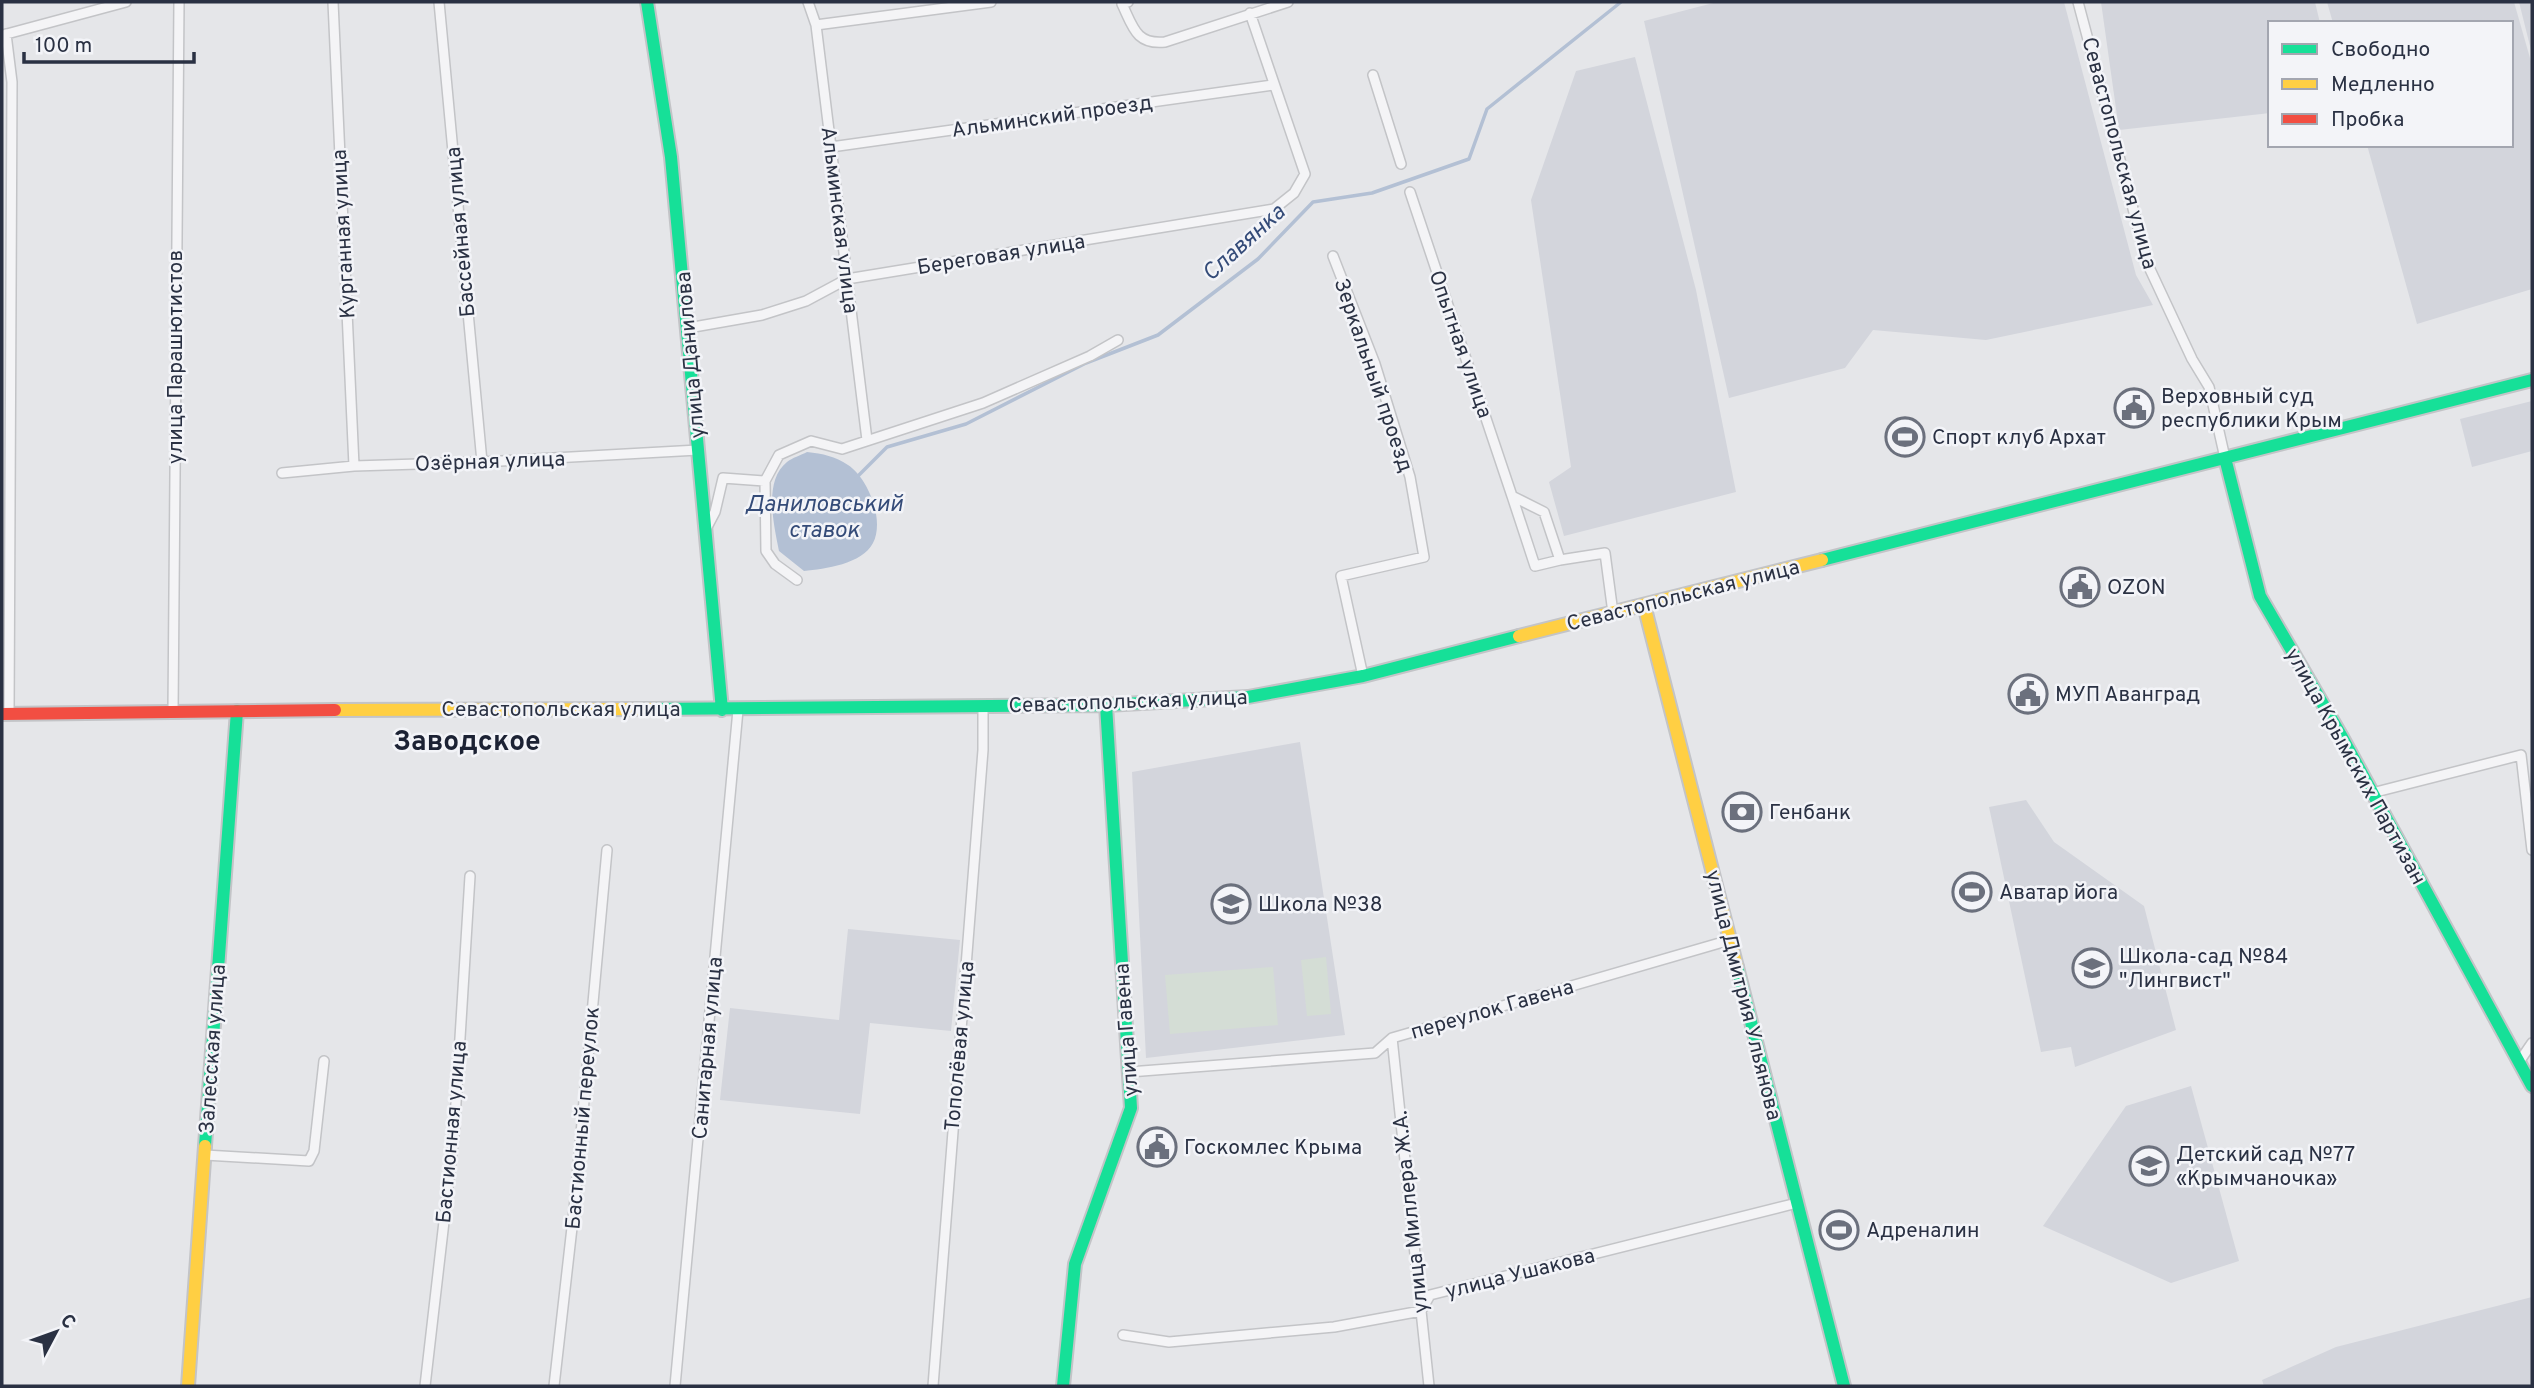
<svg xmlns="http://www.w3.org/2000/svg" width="2534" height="1388" font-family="Overpass,sans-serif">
<rect width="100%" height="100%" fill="#e5e6e9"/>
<path fill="#d3d5dc" d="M1717,2H2064L2136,275L2153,305L1986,340L1873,330L1845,368L1729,398L1644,21Z
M2101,2H2315L2320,23H2270V113L2119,130Z
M2327,2H2514L2532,65V289L2417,324L2367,145H2511V23H2333Z
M2519,2H2532V54Z
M1635,57L1696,290L1736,492L1564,536L1549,482L1571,467L1531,200L1576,71Z
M2532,401V451L2472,467L2460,419Z
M1300,742L1345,1035L1146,1058L1132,772Z
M2026,800L2054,842L2144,906L2176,1030L2075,1067L2071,1047L2041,1052L1989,807Z
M848,929L960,940L951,1031L870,1023L860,1114L720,1100L730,1008L839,1020Z
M2191,1086L2239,1261L2171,1283L2043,1226L2126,1106Z
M2532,1297V1386H2264L2262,1380L2336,1347Z"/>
<path fill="#d4ddd5" d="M1326,957L1331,1014L1307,1016L1301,960Z
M1273,967L1278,1025L1170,1034L1165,975Z"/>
<path fill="#b3c0d4" d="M807,452C823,454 835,456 848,465C868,478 885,520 873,543C862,564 825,569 804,571L779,551C774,525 763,481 787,462C792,458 801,455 807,452Z"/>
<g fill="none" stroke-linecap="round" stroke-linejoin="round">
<path stroke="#b3c0d4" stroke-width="3.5" d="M856,478L887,447L966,424L1086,363L1158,335L1258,259L1313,202L1372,193L1469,159L1487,109L1621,2"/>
<g stroke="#c3c4c7" stroke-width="12">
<path id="street" d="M333,2L354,466
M439,2L482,462
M808,2L816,25L867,440
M1128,2L1122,4C1133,27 1136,45 1165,42L1288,2
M2078,2L2148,265L2192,359L2209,387L2225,458
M816,25L991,2
M6,34L12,82L9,714
M3,35L126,2
M1373,75L1401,164
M831,147L1273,85
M1410,192L1512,496L1544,512L1560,560L1605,553L1613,613
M1333,256L1375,364L1410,477L1424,557L1341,576L1363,676
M688,328L762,315L806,301L847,279L1274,209L1294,193L1305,174L1250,13
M282,473L354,466L482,462L698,450
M765,481L779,455L811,441L842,449L983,403L1090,356L1118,340
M1512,496L1535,566L1560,560
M706,529L715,512L723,478L765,481L766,551L775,564L797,580
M173,712L179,2
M2372,793L2521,755L2532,850
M1392,1038L1429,1386
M2519,1062L2532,1043
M1129,1072L1375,1053L1392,1038L1730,940
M205,1155L309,1161L314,1151L324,1061
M1123,1335L1169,1342L1334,1327L1421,1311L1430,1295L1797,1203
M425,1386L454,1135L470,876
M554,1386L574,1210L607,850
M675,1386L738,710
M933,1386L983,750V706"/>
</g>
<g stroke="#c3c4c7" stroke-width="16">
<path id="fast" d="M647,2L671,157L722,710
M2225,458L2260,596L2342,737L2532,1086
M1822,560L2532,380
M652,709L1106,705L1248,697L1363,676L1519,636
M1737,967L1844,1386
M205,1146L237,711
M1063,1386L1075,1264L1131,1108L1106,705"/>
</g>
<g stroke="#c3c4c7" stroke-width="16">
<path id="slow" d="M1644,605L1737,967
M1519,636L1822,560
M335,710L652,709
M188,1386L205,1146"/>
</g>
<g stroke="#c3c4c7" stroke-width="16">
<path id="jam" d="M2,714L335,710"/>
</g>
<use href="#street" stroke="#f4f4f6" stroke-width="9"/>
<use href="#fast" stroke="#16e098" stroke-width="12"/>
<use href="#slow" stroke="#ffcf43" stroke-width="12"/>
<use href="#jam" stroke="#f24e42" stroke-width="12"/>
</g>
<defs>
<g id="civic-ring" transform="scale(2.0125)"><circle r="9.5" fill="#f3f4f8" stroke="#6b707d" stroke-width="1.5"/><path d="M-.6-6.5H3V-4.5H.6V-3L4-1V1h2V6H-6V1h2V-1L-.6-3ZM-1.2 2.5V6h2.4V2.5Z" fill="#6b707d"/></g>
<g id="stadium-ring" transform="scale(2.0125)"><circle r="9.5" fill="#f3f4f8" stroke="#6b707d" stroke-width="1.5"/><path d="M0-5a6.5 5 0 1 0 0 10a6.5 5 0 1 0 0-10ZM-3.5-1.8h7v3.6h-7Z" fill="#6b707d"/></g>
<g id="bank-ring" transform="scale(2.0125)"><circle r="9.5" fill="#f3f4f8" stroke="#6b707d" stroke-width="1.5"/><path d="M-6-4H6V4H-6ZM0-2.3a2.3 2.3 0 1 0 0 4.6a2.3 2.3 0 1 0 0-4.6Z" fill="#6b707d"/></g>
<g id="school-ring" transform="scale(2.0125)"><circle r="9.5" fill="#f3f4f8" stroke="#6b707d" stroke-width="1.5"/><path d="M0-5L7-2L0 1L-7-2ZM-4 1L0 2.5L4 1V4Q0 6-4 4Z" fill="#6b707d"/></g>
</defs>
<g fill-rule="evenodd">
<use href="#civic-ring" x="2134" y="408"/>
<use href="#stadium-ring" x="1905" y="437"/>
<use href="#civic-ring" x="2080" y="587"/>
<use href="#civic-ring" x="2028" y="694"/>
<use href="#bank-ring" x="1742" y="812"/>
<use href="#stadium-ring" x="1972" y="892"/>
<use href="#school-ring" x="1231" y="904"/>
<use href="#school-ring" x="2092" y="968"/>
<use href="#civic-ring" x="1157" y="1147"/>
<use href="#school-ring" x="2149" y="1166"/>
<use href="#stadium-ring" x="1839" y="1230"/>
</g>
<g text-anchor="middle" stroke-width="5" stroke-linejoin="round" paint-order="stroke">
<g font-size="21" fill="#2a3143" stroke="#f3f4f8">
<text transform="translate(1052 116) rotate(-8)" y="7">Альминский проезд</text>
<text transform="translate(2120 153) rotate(75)" y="7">Севастопольская улица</text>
<text transform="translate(840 220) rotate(83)" y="7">Альминская улица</text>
<text transform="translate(460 232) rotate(-95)" y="7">Бассейная улица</text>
<text transform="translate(343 234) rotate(-93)" y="7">Курганная улица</text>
<text transform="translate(1001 254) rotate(-9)" y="7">Береговая улица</text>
<text transform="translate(1461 344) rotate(71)" y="7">Опытная улица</text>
<text transform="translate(690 355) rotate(-95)" y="7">улица Данилова</text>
<text transform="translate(175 357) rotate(-90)" y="7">улица Парашютистов</text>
<text transform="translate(1374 375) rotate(71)" y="7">Зеркальный проезд</text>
<text transform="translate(490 461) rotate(-2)" y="7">Озёрная улица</text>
<text transform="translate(1683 595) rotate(-14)" y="7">Севастопольская улица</text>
<text transform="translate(1128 701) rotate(-2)" y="7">Севастопольская улица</text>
<text x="561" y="716">Севастопольская улица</text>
<text transform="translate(2356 766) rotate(61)" y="7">улица Крымских Партизан</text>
<text transform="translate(1744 995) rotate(76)" y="7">улица Дмитрия Ульянова</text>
<text transform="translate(1492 1009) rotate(-16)" y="7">переулок Гавена</text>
<text transform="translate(1126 1030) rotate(-94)" y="7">улица Гавена</text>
<text transform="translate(959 1046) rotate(-85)" y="7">Тополёвая улица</text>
<text transform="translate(707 1048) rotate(-85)" y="7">Санитарная улица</text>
<text transform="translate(212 1049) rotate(-86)" y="7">Залесская улица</text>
<text transform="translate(582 1118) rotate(-85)" y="7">Бастионный переулок</text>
<text transform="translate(451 1132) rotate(-85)" y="7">Бастионная улица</text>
<text transform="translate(1410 1212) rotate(-96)" y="7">улица Миллера Ж.А.</text>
<text transform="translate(1520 1273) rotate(-14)" y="7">улица Ушакова</text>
</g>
<g font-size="21" fill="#2a3143" stroke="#f3f4f8" text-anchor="start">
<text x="2161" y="403">Верховный суд<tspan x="2161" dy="24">республики Крым</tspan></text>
<text x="1932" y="444">Спорт клуб Архат</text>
<text x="2107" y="594">OZON</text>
<text x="2055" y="701">МУП Аванград</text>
<text x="1769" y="819">Генбанк</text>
<text x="1999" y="899">Аватар йога</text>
<text x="1258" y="911">Школа №38</text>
<text x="2119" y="963">Школа-сад №84<tspan x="2119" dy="24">"Лингвист"</tspan></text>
<text x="1184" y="1154">Госкомлес Крыма</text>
<text x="2176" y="1161">Детский сад №77<tspan x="2176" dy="24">«Крымчаночка»</tspan></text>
<text x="1866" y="1237">Адреналин</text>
</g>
<g font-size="23" font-style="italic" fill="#344b78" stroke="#f3f4f8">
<text transform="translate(1243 242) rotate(-42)" y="8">Славянка</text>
<text x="824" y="511">Даниловський<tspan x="824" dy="26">ставок</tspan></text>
</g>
<g font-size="28" font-weight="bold" fill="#1c2234" stroke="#f3f4f8">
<text x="467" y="750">Заводское</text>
</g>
</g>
<rect width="2534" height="1388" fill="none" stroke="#2a3143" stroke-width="7"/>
<rect x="2268" y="21" width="245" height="126" fill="#f3f4f8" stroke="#a3a6b0" stroke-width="2"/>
<rect x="2282" y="44" width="35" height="10" fill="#16e098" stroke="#a3a6b0" stroke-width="2"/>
<text x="2331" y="56" font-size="21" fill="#2a3143">Свободно</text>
<rect x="2282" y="79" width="35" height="10" fill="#ffcf43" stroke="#a3a6b0" stroke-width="2"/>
<text x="2331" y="91" font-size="21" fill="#2a3143">Медленно</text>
<rect x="2282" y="114" width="35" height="10" fill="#f24e42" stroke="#a3a6b0" stroke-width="2"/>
<text x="2331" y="126" font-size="21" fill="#2a3143">Пробка</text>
<g transform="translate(56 1332) rotate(49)" stroke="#f3f4f8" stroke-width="5" paint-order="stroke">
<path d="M0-5L12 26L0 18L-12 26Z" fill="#2a3143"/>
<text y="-10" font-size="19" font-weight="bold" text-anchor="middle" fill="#2a3143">С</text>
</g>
<path d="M24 52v10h170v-10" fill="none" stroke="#2a3143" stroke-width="3.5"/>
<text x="35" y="52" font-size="21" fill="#2a3143" stroke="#f3f4f8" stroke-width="5" paint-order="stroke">100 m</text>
</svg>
